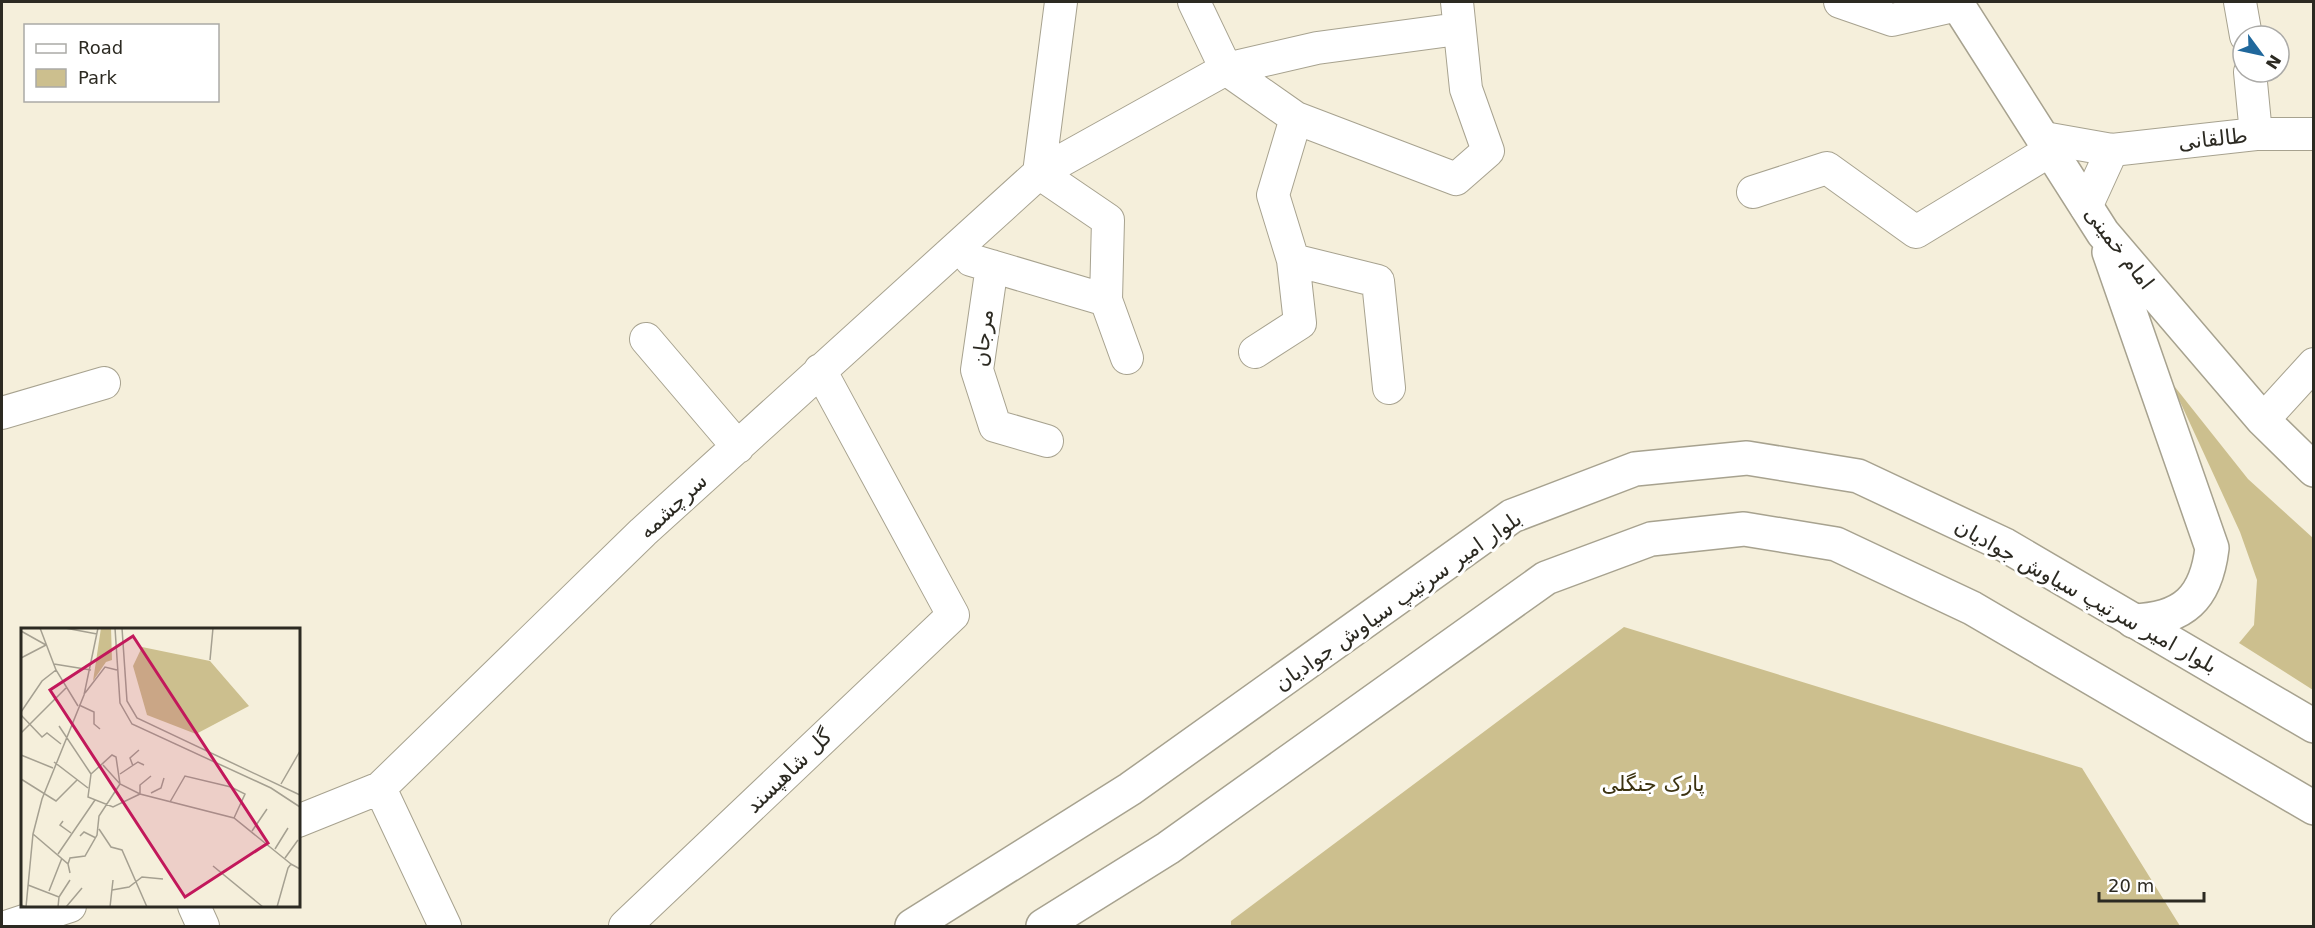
<svg xmlns="http://www.w3.org/2000/svg" width="2315" height="928" font-family="'DejaVu Sans',Cairo,sans-serif">
<rect width="100%" height="100%" fill="#f5efdb"/>
<path fill="#ccbf8e" d="M2171,382L2248,479L2313,538V690L2239,643L2254,625L2257,580L2240,532Z
M1624,627L2082,768L2180,926H1231V921Z"/>
<g fill="none" stroke-linecap="round" stroke-linejoin="round">
<g stroke="#a7a28f" stroke-width="34">
<path id="minor" d="M1194,2L1226,69L1296,118L1456,179L1488,151L1466,89L1457,2
M1840,2L1892,20L1958,5
M2240,2L2246,36
M2250,72L2256,134
M2044,138L2112,150L2256,134H2314
M1039,173L1108,220L1106,300L1127,358
M1039,173L1061,2
M1753,192L1827,168L1916,232L2051,150
M2086,207L2112,150
M971,260L1106,300
M1293,260L1378,281L1389,388
M992,266L977,370L995,426L1047,441
M646,339L738,447
M1255,352L1300,323L1293,260L1273,195L1296,118
M2,413L104,383
M2263,420L2314,364
M380,788L445,926
M298,821L380,788L643,532L1039,173L1226,69L1317,48L1458,29
M194,906L203,926
M9,926L70,906
M625,926L953,615L820,370"/>
</g>
<g stroke="#a7a28f" stroke-width="36">
<path id="tertiary" d="M1956,2L2103,233L2263,420L2314,470
M2109,252L2212,548C2206,598 2184,619 2133,621"/>
</g>
<g stroke="#a7a28f" stroke-width="36">
<path id="primary" d="M912,926L1130,789L1512,516L1635,469L1747,458L1858,476L2005,545L2314,726
M1043,926L1168,848L1546,578L1651,539L1744,529L1836,544L1972,608L2314,808"/>
</g>
<use href="#minor" stroke="#fff" stroke-width="32"/>
<use href="#tertiary" stroke="#fff" stroke-width="33"/>
<use href="#primary" stroke="#fff" stroke-width="33"/>
</g>
<g text-anchor="middle" stroke-width="6" stroke-linejoin="round" paint-order="stroke">
<g font-size="21" fill="#2c2a22" stroke="#fff">
<text transform="translate(2213 139) rotate(-6)" y="7">طالقانی</text>
<text transform="translate(2119 248) rotate(52)" y="7">امام خمینی</text>
<text transform="translate(983 338) rotate(-84)" y="7">مرجان</text>
<text transform="translate(673 506) rotate(-43)" y="7">سرچشمه</text>
<text transform="translate(2086 596) rotate(29)" y="7">بلوار امیر سرتیپ سیاوش جوادیان</text>
<text transform="translate(1398 601) rotate(-35)" y="7">بلوار امیر سرتیپ سیاوش جوادیان</text>
<text transform="translate(789 771) rotate(-44)" y="7">گل شاهپسند</text>
</g>
<g font-size="21" fill="#3c3311" stroke="#fff">
<text x="1653" y="791">پارک جنگلی</text>
</g>
</g>
<g transform="translate(21 628)">
<rect width="279" height="279" fill="#f5efdb"/>
<path d="M80,0H90L91,32L85,34L72,53ZM121,19L189,33L228,78L175,106L126,87L112,38Z" fill="#ccbf8e"/>
<path fill="none" stroke="#a5a091" stroke-width="1.5" d="M19,0L35,42L57,78M44,0L76,6M94,0L99,75L111,96L250,160L279,179M101,0L106,73L116,90L279,167M0,3L25,17M0,30L25,17M189,32L192,0M33,36L70,42M64,65L84,39L96,42M58,77L73,84V96L79,101M0,84L21,53L35,42M0,87L21,109L26,105L40,116M38,98L70,146L67,169L92,179L119,166M0,105L45,60M0,127L32,140M33,134L67,160M82,137L99,156L119,166L213,190L270,236M112,138L109,130L118,122M99,146L117,134L123,137M0,151L35,173L56,152M260,156L279,123M130,165L140,160L143,150M119,166V157L130,148M149,174L164,148L210,159L224,166L213,190M42,193L39,197L50,205M78,201L90,219L101,222L126,279M231,203L246,181M12,206L47,236L49,245M59,208L63,204L75,210M254,221L267,200M37,226L74,172M264,230L277,212M47,236L49,230L64,228L76,207L78,188L99,156L95,129L91,127L70,146M192,238L242,279M7,257L38,269L37,279M91,262L108,259L121,249L142,251M28,263L41,230M38,269L49,252M0,277L5,279L12,206L21,171L63,67L77,0M45,279L61,260M89,279L92,252M256,279L267,240L270,236L279,241"/>
<path fill="#c2185b" fill-opacity="0.15" stroke="#c2185b" stroke-width="3" d="M112,8L247,215L164,269L29,62Z"/>
<rect width="279" height="279" fill="none" stroke="#2c2a22" stroke-width="3"/>
</g>
<rect width="2315" height="928" fill="none" stroke="#2c2a22" stroke-width="6"/>
<rect x="24" y="24" width="195" height="78" fill="#ffffff" stroke="#abaaa7" stroke-width="1.5"/>
<rect x="36" y="44" width="30" height="9" fill="#ffffff" stroke="#abaaa7" stroke-width="1.5"/>
<text x="78" y="54" font-size="18" fill="#2c2a22">Road</text>
<rect x="36" y="69" width="30" height="18" fill="#ccbf8e" stroke="#abaaa7" stroke-width="1.5"/>
<text x="78" y="84" font-size="18" fill="#2c2a22">Park</text>
<g transform="translate(2261 54) rotate(123)"><circle r="28" fill="#ffffff" stroke="#abaaa7" stroke-width="1.5"/>
<path d="M0-4.5L10 22L0 15L-10 22Z" fill="#20689c"/>
<text y="-9" font-size="16" font-weight="bold" text-anchor="middle" fill="#2c2a22">N</text>
</g>
<path d="M2099 892v9h105v-9" fill="none" stroke="#2c2a22" stroke-width="3"/>
<text x="2108" y="892" font-size="18" fill="#2c2a22" stroke="#ffffff" stroke-width="4.5" paint-order="stroke">20 m</text>
</svg>
